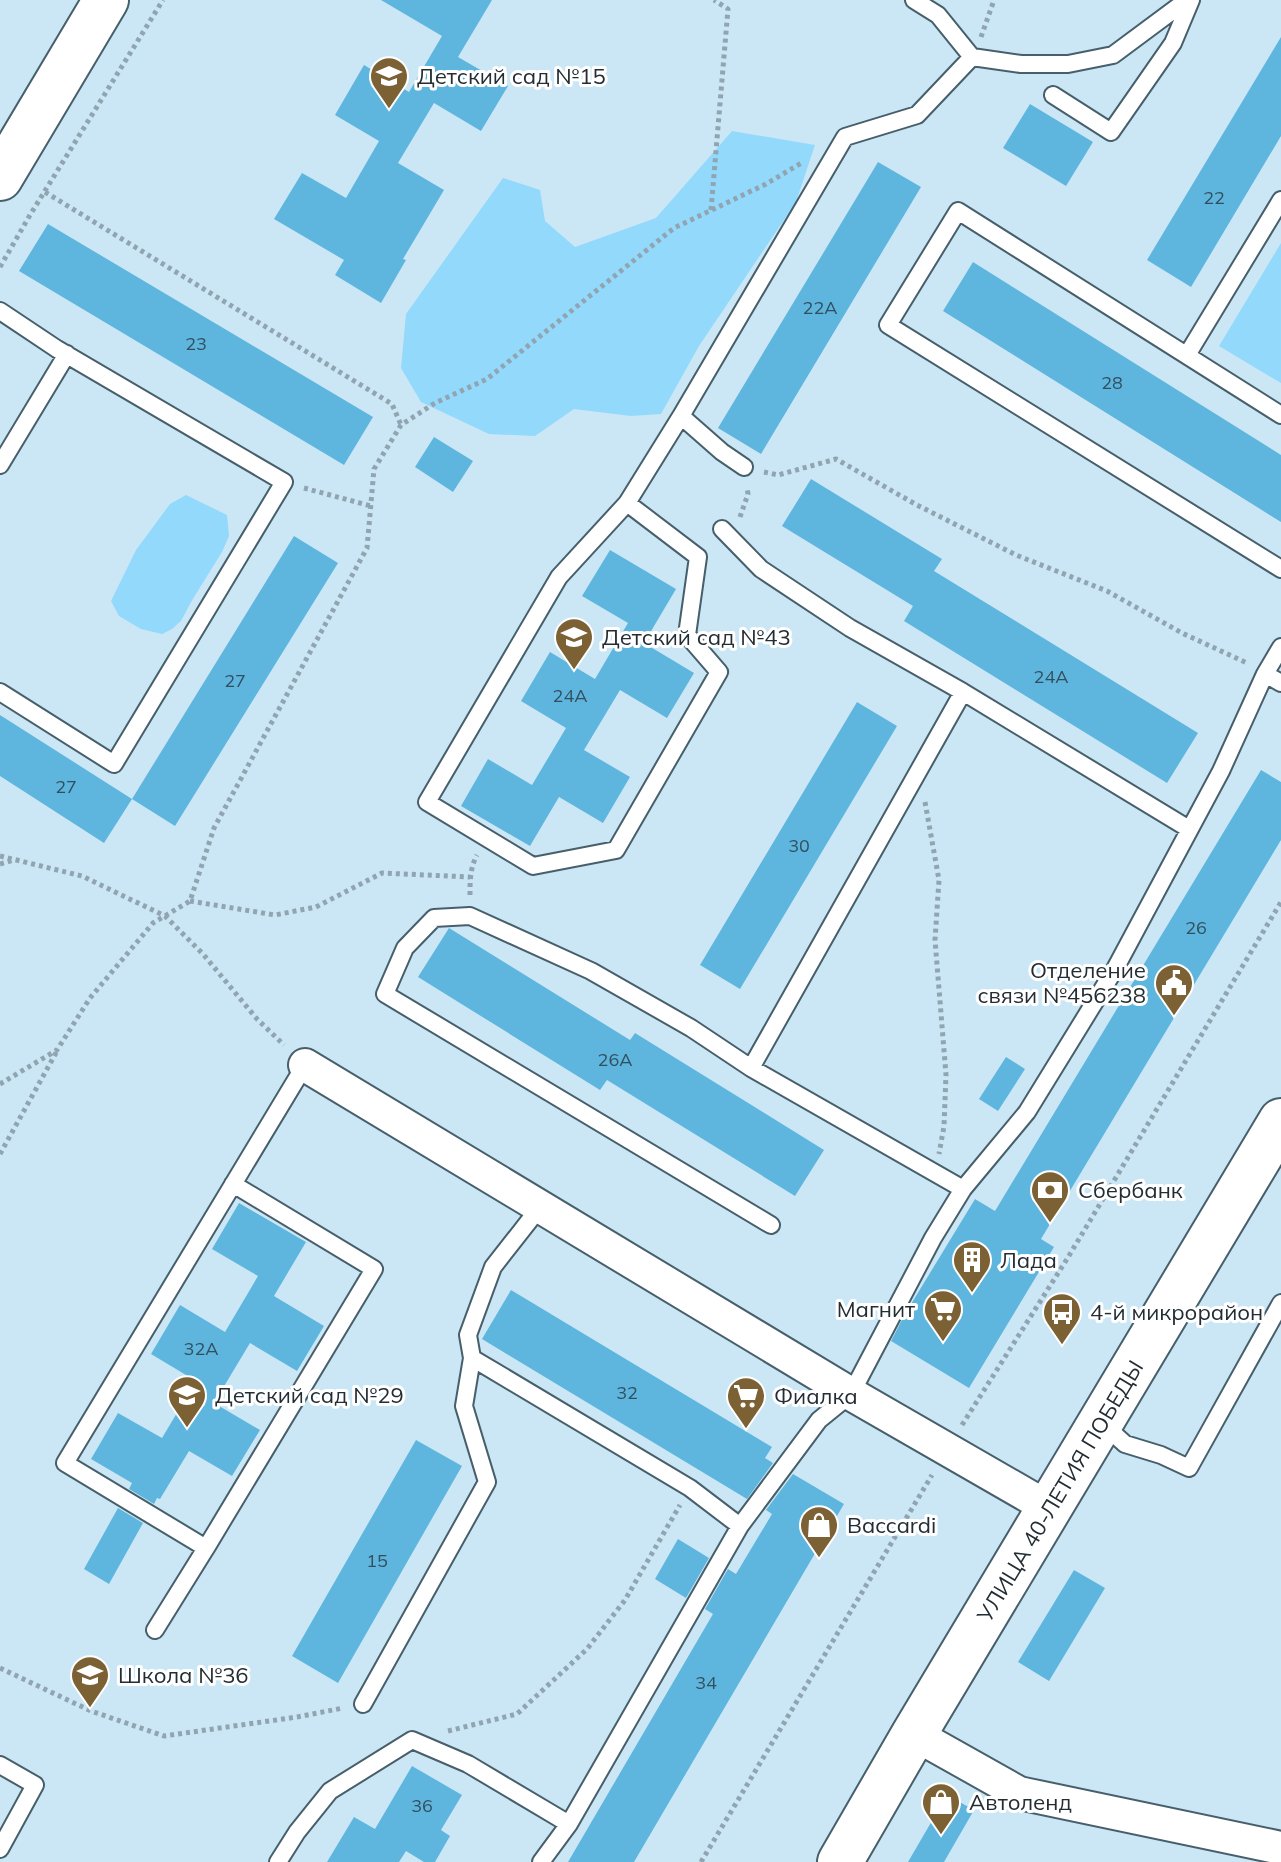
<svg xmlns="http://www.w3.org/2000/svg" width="1281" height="1862" font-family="Mulish,sans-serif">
<rect width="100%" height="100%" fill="#cbe7f5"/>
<path fill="#92d9fc" d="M732,131L815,145L796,202L699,346L661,414L631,416L574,409L535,436L489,434L421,402L401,368L406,314L503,178L540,190L545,221L575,247L656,218Z
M1281,243V383L1219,346Z
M186,495L227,515L229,536L222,552L191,602L181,621L172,629L162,634L141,629L119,616L111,601L136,550L170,504Z"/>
<path fill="#5eb6df" d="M381,0H492L458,57L508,86L481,131L434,103L398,163L444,190L403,259L406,260L381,303L335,275L344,260L274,219L302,173L346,198L379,141L335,115L364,65L409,92L442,36Z
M1281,37V136L1191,287L1147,260Z
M1030,104L1093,142L1066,186L1003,148Z
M878,162L921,187L761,454L718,428Z
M48,224L373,417L344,465L19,271Z
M973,262L1281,455V522L943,311Z
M434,437L473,461L453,492L415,467Z
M811,479L942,559L934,571L1198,733L1167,783L904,621L913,606L782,526Z
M294,536L338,563L175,826L132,799Z
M610,550L676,589L644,643L694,673L667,718L620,690L584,750L630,777L603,823L559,797L530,846L461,806L488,759L532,785L566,728L521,701L550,652L595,679L628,623L582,596Z
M857,702L897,726L740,989L700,965Z
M0,715L132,799L104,843L0,776Z
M1261,770L1281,782V840L1041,1239L1054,1247L969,1388L891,1341L905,1314L975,1199L995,1211Z
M449,928L630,1040L635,1033L824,1150L795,1196L607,1080L600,1090L418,977Z
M1006,1057L1025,1069L998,1111L979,1099Z
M239,1203L306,1242L274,1296L324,1326L297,1371L250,1343L214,1403L260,1430L232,1476L189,1451L160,1499L157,1498L154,1504L129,1489L132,1483L91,1459L118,1413L162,1438L196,1381L151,1354L180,1305L225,1332L258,1276L212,1249Z
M511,1290L772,1447L765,1458L773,1463L747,1499L482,1339Z
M416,1440L462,1466L338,1683L292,1656Z
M793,1474L844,1504L634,1862H568L713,1614L705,1609L728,1569L736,1574L772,1514L766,1510Z
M118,1508L143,1523L109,1584L84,1569Z
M678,1539L709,1558L686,1598L655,1579Z
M1074,1570L1105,1588L1049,1681L1018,1662Z
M412,1766L462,1795L441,1830L450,1836L435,1862H424L406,1851L399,1862H327L354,1817L375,1829Z
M947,1795L974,1810L944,1862H908Z"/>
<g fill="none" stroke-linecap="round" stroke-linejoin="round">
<g stroke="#475f6b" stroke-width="20">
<path id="lane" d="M914,0L938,15L972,57
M1053,95L1111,132L1173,43L1191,0
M0,311L57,349L284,482L114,764L0,692
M1187,355L1281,200
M1281,415L958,211L888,325L1281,569
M0,465L67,354
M744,467L722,452L681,416L845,137L917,115L972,57L1021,64H1068L1113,55L1187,0
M627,503L559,577L427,802L533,866L616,850L719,672L687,635L698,557L627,503L681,416
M722,529L761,569L850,628L963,692L1189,829
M1281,647L1265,674L1281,683
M751,1068L691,1028L591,971L470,916L434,918L405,948L385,994L771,1225
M233,1184L374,1269L206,1548L65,1463C145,1331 225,1198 305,1065
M963,1189L751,1068L963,692
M540,1207L493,1267L468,1335L472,1358L690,1488L740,1526
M1103,1424L1125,1444L1161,1455L1189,1468L1281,1303
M155,1630L206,1548
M363,1704L487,1482L464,1406L472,1358
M0,1765L35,1785L0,1849
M278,1862L297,1832L330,1791L412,1740L468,1764L569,1824
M541,1862L569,1824L740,1526L819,1420L851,1394L933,1238L963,1189L1027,1112L1115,969L1221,771L1265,674"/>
</g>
<g stroke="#475f6b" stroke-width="36">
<path id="street" d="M305,1065L851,1394L1049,1508
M914,1734L1019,1793L1281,1848"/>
</g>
<g stroke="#475f6b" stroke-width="48">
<path id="secondary" d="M0,178L106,0
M840,1862L914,1734L1281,1121"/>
</g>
<path stroke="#90a5b1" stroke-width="5" stroke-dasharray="4 4" stroke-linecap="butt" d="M981,37L994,0
M45,192L392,404L401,425
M711,210L728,9L714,0
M0,267L30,215L163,0
M764,472L778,475L836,459L917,505L1016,555L1107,591L1182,633L1247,663
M304,488L371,506
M740,517L748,494L747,488
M925,802L939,880L935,940L946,1075L944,1126L939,1154
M0,856L82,876L165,916L203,954L257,1019L284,1045
M0,864L14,860
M470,895C470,881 470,868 477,855
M190,901L275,915L316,907L382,873L470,877
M0,1084L57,1050L90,998L153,923L190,901L214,828L367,548L374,469L401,425L435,403L487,379L674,228L766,184L803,162
M0,1154L57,1051
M962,1425L1067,1259L1281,902
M0,1668L91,1711L164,1736L297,1717L343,1708
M448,1731L517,1714L587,1649L625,1600L680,1505
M701,1862L932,1475"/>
<use href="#lane" stroke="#fff" stroke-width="16"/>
<use href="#street" stroke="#fff" stroke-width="32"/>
<use href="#secondary" stroke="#fff" stroke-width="44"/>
</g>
<defs>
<g id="school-pin" transform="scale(2)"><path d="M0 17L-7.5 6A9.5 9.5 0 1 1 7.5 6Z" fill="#7b6133" stroke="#fff"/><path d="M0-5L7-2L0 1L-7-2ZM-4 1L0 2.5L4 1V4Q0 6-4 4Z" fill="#fff"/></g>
<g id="civic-pin" transform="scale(2)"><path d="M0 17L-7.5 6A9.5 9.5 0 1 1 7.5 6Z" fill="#7b6133" stroke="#fff"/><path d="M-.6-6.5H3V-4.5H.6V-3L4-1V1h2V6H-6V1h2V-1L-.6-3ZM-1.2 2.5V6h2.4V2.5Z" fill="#fff"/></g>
<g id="bank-pin" transform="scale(2)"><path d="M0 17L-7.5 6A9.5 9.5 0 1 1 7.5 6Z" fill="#7b6133" stroke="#fff"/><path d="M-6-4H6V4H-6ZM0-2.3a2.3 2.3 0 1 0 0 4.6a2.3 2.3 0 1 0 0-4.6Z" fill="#fff"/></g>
<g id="building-pin" transform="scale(2)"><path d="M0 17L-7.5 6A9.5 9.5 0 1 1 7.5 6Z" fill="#7b6133" stroke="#fff"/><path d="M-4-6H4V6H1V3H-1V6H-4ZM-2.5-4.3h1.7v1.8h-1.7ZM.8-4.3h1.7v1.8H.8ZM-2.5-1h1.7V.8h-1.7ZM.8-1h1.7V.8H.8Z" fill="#fff"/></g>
<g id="supermarket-pin" transform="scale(2)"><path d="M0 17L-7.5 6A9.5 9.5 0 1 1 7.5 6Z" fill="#7b6133" stroke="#fff"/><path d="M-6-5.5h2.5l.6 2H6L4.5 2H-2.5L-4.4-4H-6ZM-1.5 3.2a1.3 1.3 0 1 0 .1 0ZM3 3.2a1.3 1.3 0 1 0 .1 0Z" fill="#fff"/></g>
<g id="bus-pin" transform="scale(2)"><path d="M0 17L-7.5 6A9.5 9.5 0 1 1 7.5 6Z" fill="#7b6133" stroke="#fff"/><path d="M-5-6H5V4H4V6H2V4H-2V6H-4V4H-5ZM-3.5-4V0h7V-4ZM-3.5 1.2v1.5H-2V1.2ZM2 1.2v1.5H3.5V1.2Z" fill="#fff"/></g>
<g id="shop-pin" transform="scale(2)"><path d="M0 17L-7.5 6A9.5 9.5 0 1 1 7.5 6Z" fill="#7b6133" stroke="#fff"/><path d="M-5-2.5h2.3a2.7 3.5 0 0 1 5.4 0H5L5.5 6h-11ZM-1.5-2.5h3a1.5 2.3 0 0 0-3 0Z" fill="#fff"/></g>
</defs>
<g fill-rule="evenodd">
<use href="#school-pin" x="389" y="76"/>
<use href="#school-pin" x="574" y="637"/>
<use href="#civic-pin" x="1174" y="983"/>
<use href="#bank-pin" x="1050" y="1190"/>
<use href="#building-pin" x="972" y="1260"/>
<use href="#supermarket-pin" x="943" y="1309"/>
<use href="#bus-pin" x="1062" y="1312"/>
<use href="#school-pin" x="187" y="1395"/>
<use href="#supermarket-pin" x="746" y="1396"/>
<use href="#shop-pin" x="819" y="1525"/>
<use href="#school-pin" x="90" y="1675"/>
<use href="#shop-pin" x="941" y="1802"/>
</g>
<g text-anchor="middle" stroke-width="6" stroke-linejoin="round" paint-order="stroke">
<g font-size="18" fill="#324f5e">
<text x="1214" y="204">22</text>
<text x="820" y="314">22А</text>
<text x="196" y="350">23</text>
<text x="1112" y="389">28</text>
<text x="1051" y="683">24А</text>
<text x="235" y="687">27</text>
<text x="570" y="702">24А</text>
<text x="66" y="793">27</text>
<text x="799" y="852">30</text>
<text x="1196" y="934">26</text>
<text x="615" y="1066">26А</text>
<text x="201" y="1355">32А</text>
<text x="627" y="1399">32</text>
<text x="377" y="1567">15</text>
<text x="706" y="1689">34</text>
<text x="422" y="1812">36</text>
</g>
<g font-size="22" fill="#232d33" stroke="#fff" text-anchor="start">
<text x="417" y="84">Детский сад №15</text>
<text x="602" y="645">Детский сад №43</text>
<text x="1146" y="978" text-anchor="end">Отделение<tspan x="1146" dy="25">связи №456238</tspan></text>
<text x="1078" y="1198">Сбербанк</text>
<text x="1000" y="1268">Лада</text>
<text x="915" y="1317" text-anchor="end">Магнит</text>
<text x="1090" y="1320">4-й микрорайон</text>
<text x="215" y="1403">Детский сад №29</text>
<text x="774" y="1404">Фиалка</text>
<text x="847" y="1533">Baccardi</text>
<text x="118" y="1683">Школа №36</text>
<text x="969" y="1810">Автоленд</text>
</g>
<g font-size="22" fill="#232d33" stroke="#fff">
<text transform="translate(1060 1491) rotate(-59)" y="8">УЛИЦА 40-ЛЕТИЯ ПОБЕДЫ</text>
</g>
</g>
</svg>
